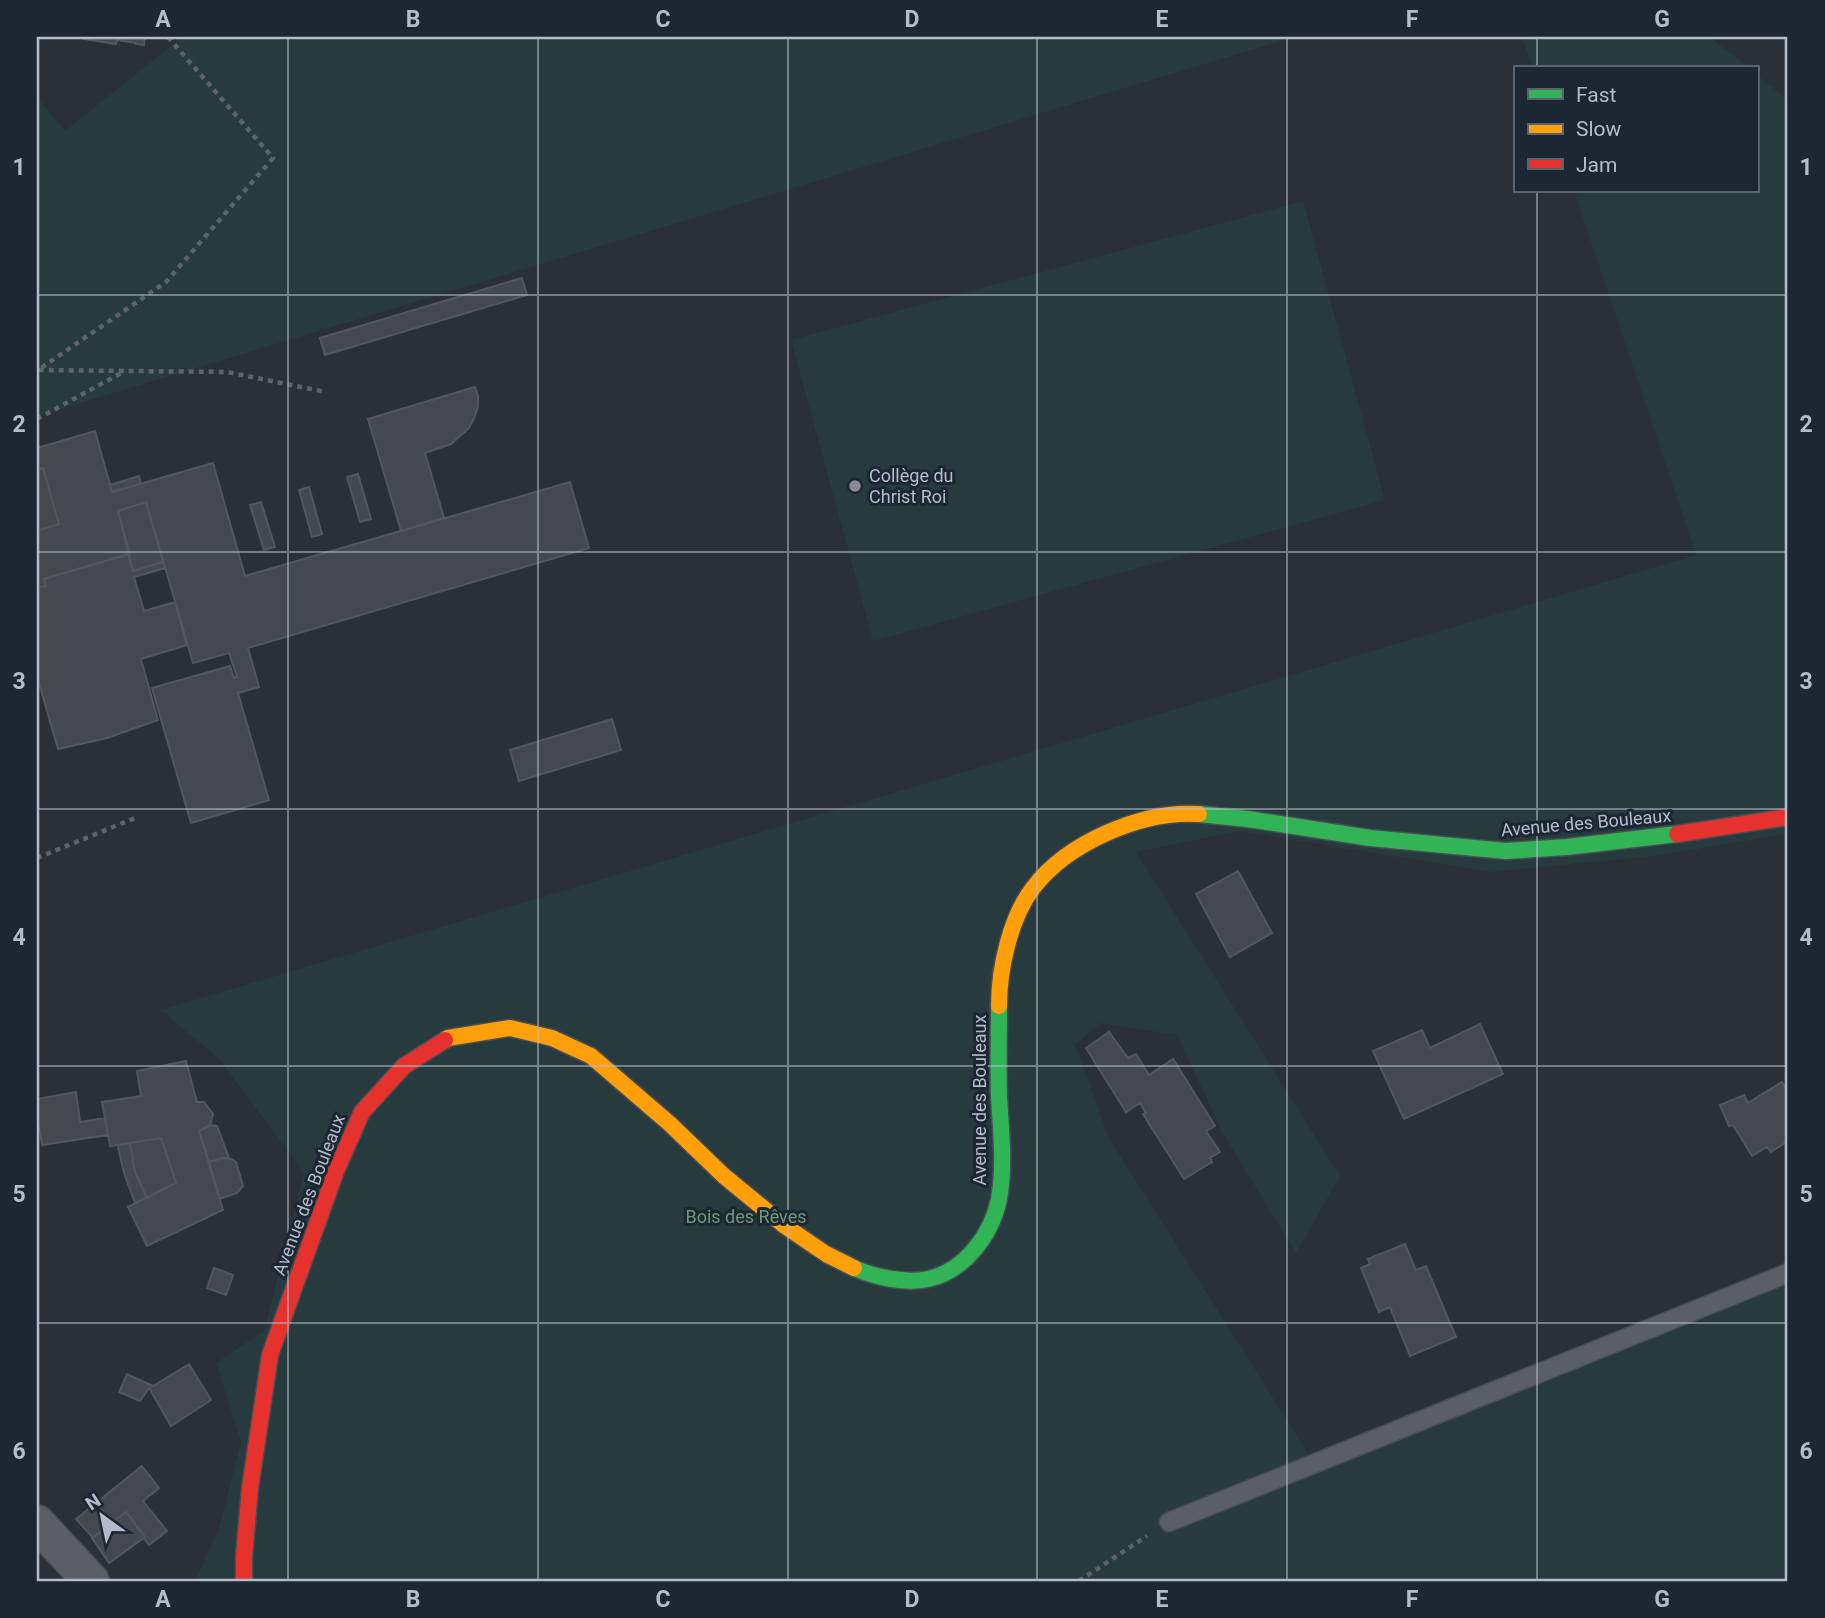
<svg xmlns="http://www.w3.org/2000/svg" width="1825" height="1618" font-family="Roboto,sans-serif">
<rect width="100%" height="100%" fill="#2a3038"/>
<path fill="#273a3e" d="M182,37H1294L37,416V97L65,131Z
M1522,37H1710L1749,68H1533Z
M1757,75L1788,101V834L1656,856L1490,872L1240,831L1136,852L1340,1176L1296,1253L1221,1130L1177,1035L1101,1023L1075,1045L1109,1138L1309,1455L1788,1261V1581H195L219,1529L241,1442L216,1363L264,1331L304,1173L220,1060L161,1010L1696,555L1574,191H1757Z
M1303,201L1385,500L873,641L791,340Z"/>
<path fill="#444950" stroke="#52575f" stroke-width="2" d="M84,37H145L144,45L136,44V43L117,40L116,44L84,39Z
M522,278L527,295L325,355L320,338Z
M475,387L478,396V406L475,416L469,428L451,444L425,453L444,518L401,531L368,419Z
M95,431L112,492L213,463L245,576L570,482L589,548L248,648L259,687L238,693L269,800L191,823L152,688L230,666L234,678L237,677L229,653L193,663L146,502L118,511L130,554L47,578L44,579L46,586L37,588V531L59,524L43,468L37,470V448Z
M43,468L59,524L37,531V470Z
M358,474L371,519L360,522L347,477Z
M139,476L141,484L112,492L110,485Z
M309,487L322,534L312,537L299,490Z
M146,502L163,562L133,571L118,511Z
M261,502L275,547L264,550L250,505Z
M128,554L133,571L163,562L165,568L134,577L144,611L175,602L187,645L141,659L158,720L107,738L58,749L37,676V588L46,586L44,579L47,578Z
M612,719L621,750L519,781L510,750Z
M1238,871L1272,933L1230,957L1196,894Z
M1480,1024L1503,1074L1404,1119L1373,1051L1422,1030L1430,1048Z
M1109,1032L1128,1058L1136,1054L1149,1075L1173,1059L1215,1126L1206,1131L1220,1152L1210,1158L1212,1162L1184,1179L1143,1114L1146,1113L1140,1103L1126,1112L1086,1048Z
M186,1061L197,1102H204L213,1114L210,1125L199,1131L223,1210L147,1246L128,1207L176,1183L161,1138L110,1146L102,1102L141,1096L137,1071Z
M1782,1082L1788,1092V1141L1771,1152L1767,1147L1752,1156L1733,1125L1729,1126L1720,1105L1744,1095L1748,1103Z
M76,1092L80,1122L105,1118L108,1135L42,1145L37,1112V1099Z
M210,1125L217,1126L229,1158H223L209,1162L199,1131Z
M161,1138L176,1183L147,1198L135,1172L130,1143Z
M130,1143L135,1172L147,1198L135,1203L124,1173L118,1147V1145Z
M223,1158L231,1159L236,1162L243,1186L237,1193L220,1199L209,1162Z
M1405,1244L1416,1270L1426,1266L1456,1337L1410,1356L1390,1307L1379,1312L1361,1268L1370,1264L1368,1259Z
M214,1268L233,1275L226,1295L207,1288Z
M189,1364L211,1400L171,1426L149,1388L140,1401L119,1392L127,1374L153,1386Z
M142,1466L159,1488L143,1501L167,1531L149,1545L144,1538L145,1537L126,1512L93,1538L76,1519Z
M126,1512L145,1537L109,1563L92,1538Z"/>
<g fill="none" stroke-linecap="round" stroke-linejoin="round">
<g stroke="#484c53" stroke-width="21">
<path id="lane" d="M1169,1522L1788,1273"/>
</g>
<g stroke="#484c53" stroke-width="38">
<path id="street" d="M37,1523L91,1581"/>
</g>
<g stroke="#484c53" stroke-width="19">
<path id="fast" d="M1199,814L1248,819L1370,838L1506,851L1567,847L1677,834
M854,1268C875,1277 905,1284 928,1279C965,1271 992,1234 999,1199C1005,1166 1001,1130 999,1097C998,1067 999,1036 999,1006"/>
</g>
<g stroke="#484c53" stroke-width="19">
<path id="slow" d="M999,1006C999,969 1010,918 1033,888C1067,843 1142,810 1199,814
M445,1040L448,1038L510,1028L552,1038L591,1056L670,1124L724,1176L785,1226L826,1254L854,1268"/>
</g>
<g stroke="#484c53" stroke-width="19">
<path id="jam" d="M1677,834L1788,817
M244,1581V1556L250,1488L270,1355L336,1171L362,1112L404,1066L445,1040"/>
</g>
<path stroke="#5d636a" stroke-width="4.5" stroke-dasharray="5 5" stroke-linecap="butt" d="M168,37L273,158L166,282L38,370L227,372L326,392
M37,419L125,371
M37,858L135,818
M1079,1581L1147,1536"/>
<use href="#lane" stroke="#5a5e66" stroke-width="18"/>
<use href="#street" stroke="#5a5e66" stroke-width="35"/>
<use href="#fast" stroke="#30b455" stroke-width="16"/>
<use href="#slow" stroke="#ff9f0a" stroke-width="16"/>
<use href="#jam" stroke="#e5322d" stroke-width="16"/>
</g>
<path fill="none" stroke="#b4bcc9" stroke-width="2" stroke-opacity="0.55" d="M288,37V1581M538,37V1581M788,37V1581M1037,37V1581M1287,37V1581M1537,37V68M1537,191V1581M37,295H1788M37,552H1788M37,809H1788M37,1066H1788M37,1323H1788"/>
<circle fill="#848b96" stroke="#1d2633" stroke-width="2.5" cx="855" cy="486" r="7"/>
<g text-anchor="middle" stroke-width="6" stroke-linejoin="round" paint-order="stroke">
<g font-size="18" fill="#b4bcc9" stroke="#1d2633" text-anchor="start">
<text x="869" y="482">Collège du<tspan x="869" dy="21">Christ Roi</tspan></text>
</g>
<g font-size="18" fill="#b4bcc9" stroke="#1d2633">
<text transform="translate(1586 823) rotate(-5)" y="6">Avenue des Bouleaux</text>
<text transform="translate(980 1100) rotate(-90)" y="6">Avenue des Bouleaux</text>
<text transform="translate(309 1195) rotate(-69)" y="6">Avenue des Bouleaux</text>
</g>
<g font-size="18" fill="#6b9a76" stroke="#1d2633">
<text x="746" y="1223">Bois des Rêves</text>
</g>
</g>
<rect width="1825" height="1618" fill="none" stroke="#1d2633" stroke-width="77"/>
<rect x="1514" y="66" width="245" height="126" fill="#1d2633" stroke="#59626f" stroke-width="2"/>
<rect x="1528" y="89" width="35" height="10" fill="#30b455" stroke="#59626f" stroke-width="2"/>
<text x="1576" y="102" font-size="21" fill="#b4bcc9">Fast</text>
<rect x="1528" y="124" width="35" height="10" fill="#ff9f0a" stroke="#59626f" stroke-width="2"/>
<text x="1576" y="136" font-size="21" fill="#b4bcc9">Slow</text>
<rect x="1528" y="159" width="35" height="10" fill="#e5322d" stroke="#59626f" stroke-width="2"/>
<text x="1576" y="172" font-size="21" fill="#b4bcc9">Jam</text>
<g transform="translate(102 1516) rotate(327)" stroke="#1d2633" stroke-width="5" paint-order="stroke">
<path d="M0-5L12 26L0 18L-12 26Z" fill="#b4bcc9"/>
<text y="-10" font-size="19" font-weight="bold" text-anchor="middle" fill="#b4bcc9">N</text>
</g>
<rect x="38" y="38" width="1748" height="1542" fill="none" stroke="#b4bcc9" stroke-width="2.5"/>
<g font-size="23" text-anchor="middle" font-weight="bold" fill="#b4bcc9">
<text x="163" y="27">A</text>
<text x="413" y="27">B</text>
<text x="663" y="27">C</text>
<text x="912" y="27">D</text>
<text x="1162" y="27">E</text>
<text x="1412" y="27">F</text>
<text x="1662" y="27">G</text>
<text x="19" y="175">1</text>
<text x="1806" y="175">1</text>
<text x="19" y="432">2</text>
<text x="1806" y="432">2</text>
<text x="19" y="689">3</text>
<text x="1806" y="689">3</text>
<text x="19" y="945">4</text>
<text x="1806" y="945">4</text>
<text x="19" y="1202">5</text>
<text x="1806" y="1202">5</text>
<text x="19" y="1459">6</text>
<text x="1806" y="1459">6</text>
<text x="163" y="1607">A</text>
<text x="413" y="1607">B</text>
<text x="663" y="1607">C</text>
<text x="912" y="1607">D</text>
<text x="1162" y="1607">E</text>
<text x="1412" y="1607">F</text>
<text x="1662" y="1607">G</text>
</g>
</svg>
